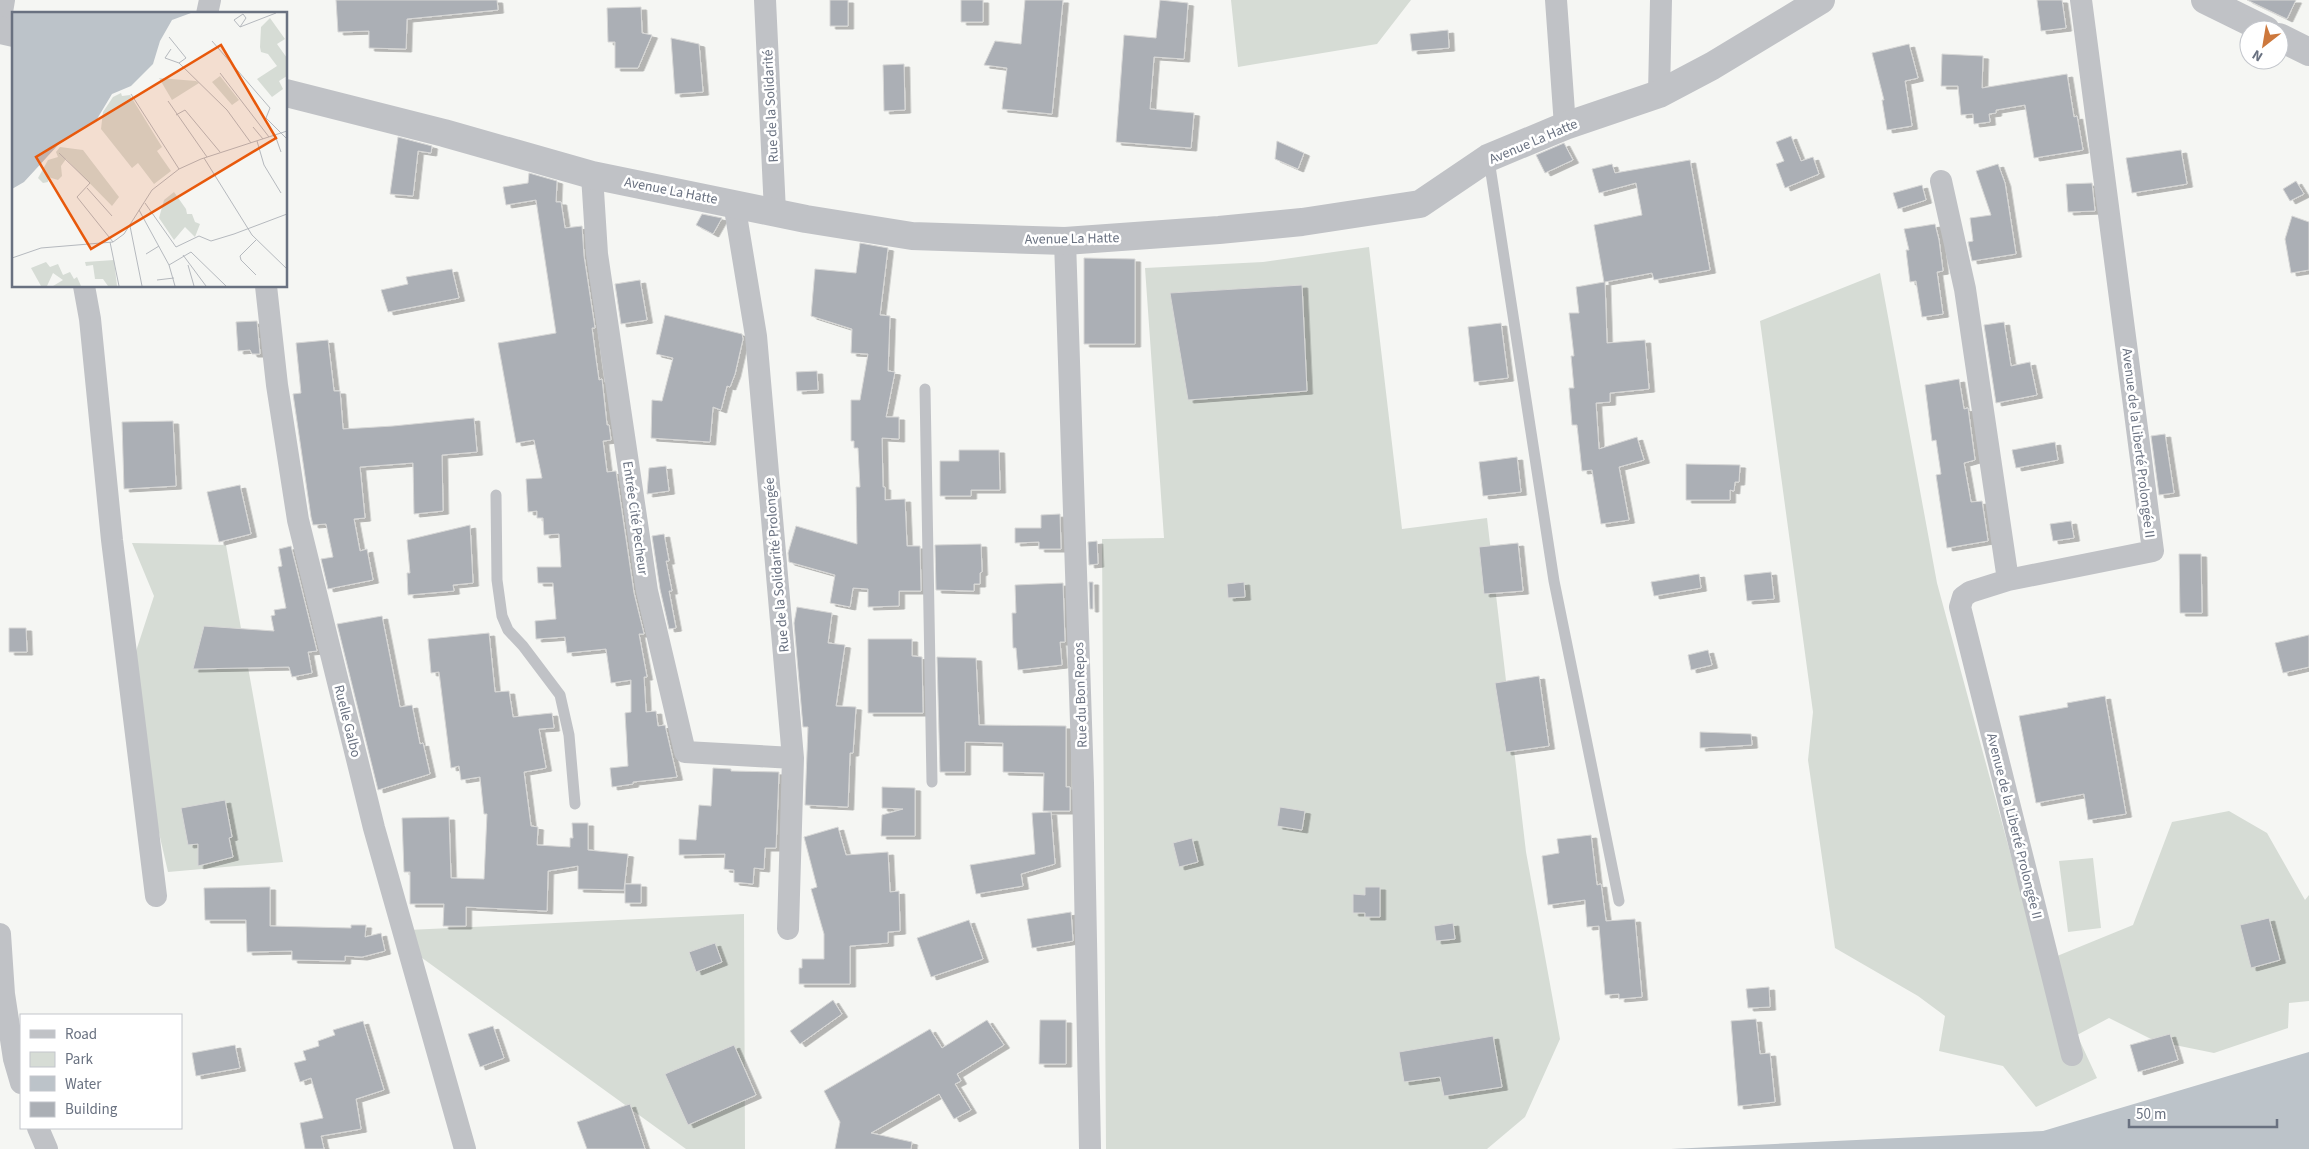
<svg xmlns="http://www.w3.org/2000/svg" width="2309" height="1149" font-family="'Source Sans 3',sans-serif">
<defs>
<filter id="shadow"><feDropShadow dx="5.5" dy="3" stdDeviation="0" flood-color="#0004"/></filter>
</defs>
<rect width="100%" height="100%" fill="#f5f6f3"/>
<path fill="#d6dcd5" d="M1231,0H1411L1377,44L1238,67Z
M1369,247L1402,529L1487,518L1526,852L1560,1039L1525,1117L1487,1149H1106L1102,539L1164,538L1145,268L1263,262Z
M1880,273L1937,583L2040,963L2133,925L2172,822L2229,811L2267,833L2305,900L2309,895V1001L2289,1003L2288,1028L2214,1053L2155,1041L2109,1018L2077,1035L2097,1078L2036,1107L2003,1066L1939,1051L1945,1016L1918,996L1835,948L1808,760L1813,712L1760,321Z
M132,543L226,545L283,862L168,872L125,685L154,596Z
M2093,858L2101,928L2068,932L2059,861Z
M744,914L745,1149H686L418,955L408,930Z"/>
<path fill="#bcc3c9" d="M2309,1052V1149H1671L2043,1131Z"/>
<path fill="#abafb5" stroke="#d7d7d6" filter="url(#shadow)" d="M336,0H497L498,10L407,19L406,49L369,48V31L338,32Z
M830,0H848V26H830Z
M961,0H983V22H961Z
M1025,0H1063L1052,114L1002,109L1007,68L984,65L995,41L1021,44Z
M1160,0L1188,3L1184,59L1154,57L1150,109L1194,113L1191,148L1116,142L1124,35L1156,38Z
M2037,0H2062L2066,28L2041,31Z
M2247,0H2296L2287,19Z
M641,7L642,33L652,35L638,68H615V42H608L607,8Z
M1448,30L1449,48L1412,51L1410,34Z
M671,38L699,44L703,92L675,94Z
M1909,44L1918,78L1905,81L1912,126L1887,130L1882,100H1884L1872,53Z
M1942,54L1983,56L1982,88L2067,74L2074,117L2077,116L2083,150L2034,158L2025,105L1996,110V113L1989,114L1990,122L1974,124L1973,114L1961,115L1958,86H1941Z
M904,64L905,110L884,111L883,65Z
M1791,136L1801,161L1813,157L1819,174L1785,188L1776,164L1784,161L1776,142Z
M398,137L432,146L431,153L418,151L413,196L390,194Z
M1277,141L1304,153L1298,169L1275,159Z
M1564,143L1573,160L1545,173L1536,155Z
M2181,150L2187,184L2132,193L2126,158Z
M1690,160L1710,270L1654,280L1652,273L1605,282L1607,343L1645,340L1649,389L1610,393V402L1596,403L1599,449L1637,437L1644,460L1619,467L1629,520L1601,524L1592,470L1582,471L1577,425H1572L1569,388H1574L1571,356H1574L1569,313H1579L1576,287L1604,282L1594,225L1642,215L1636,183L1599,193L1592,169L1612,164L1615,173Z
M1998,164L2005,183L2016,254L1972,261L1968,242L1973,241L1970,218L1991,215L1976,171Z
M529,173L557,181L556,202H561L565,228L582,226L584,256L595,328H592L596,359L599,380L602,379L607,425H609L611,440L603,441L607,472L616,471L634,593L644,634H639L647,677H644L646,712L656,711L658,726L665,725L677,777L633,782V784L612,787L610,768L628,766L625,713L631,712V680L611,683L606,649L567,653L565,637L536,639L535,621L556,619L553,583H538L537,567H561L559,534L544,535L543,518H537V511L528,512L526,479L542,478L534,440L516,443L498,343L556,333L536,200L506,205L503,187L528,183Z
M2296,181L2304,194L2290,201L2283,189Z
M2092,183L2095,211L2068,212L2066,184Z
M1922,185L1926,200L1898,209L1893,193Z
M702,214L722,218L713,234L696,225Z
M2292,216L2309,222V270L2291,273L2285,239Z
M1935,224L1939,240L1943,271L1937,272L1943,314L1922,317L1916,281L1910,282L1906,250H1909L1904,229Z
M860,243L888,248L880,315L890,316L888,371L895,372L886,417H899V439L882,438L883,487H885V500L905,499L907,546H920L921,591H899V606L868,607V589L853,588L850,607L830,603L835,575L789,562L788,553L796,526L857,544L856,487H860L858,448H854V441H851V400H860L868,354L851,353L852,329L811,316L815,269L856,273Z
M1084,258L1135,259V344H1084Z
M452,269L459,298L388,312L381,290L408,284L406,277Z
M640,280L647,320L621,324L615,284Z
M1302,285L1307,391L1188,400L1170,293Z
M665,315L742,334L743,339L735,374L730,387L727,386L721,410L713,407L710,442L651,438L652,400L662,401L673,358L656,354Z
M257,321L260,354H252L250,350L238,351L236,322Z
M2004,322L2011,366L2030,362L2037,395L1996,403L1984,325Z
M1501,323L1508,378L1474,382L1468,327Z
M328,340L334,391H340L343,429L393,426L474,418L477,452L442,455L443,511L414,514L413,463L360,467L365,518L354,519L360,551L367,549L373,580L328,589L321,559L333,557L326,524L313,525L311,517L293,394L301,393L296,343Z
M817,371L818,390L797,391L796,372Z
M1959,379L1964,409L1968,408L1975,460L1964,463L1971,502L1982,501L1988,541L1947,548L1936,475L1941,474L1936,440L1932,441L1925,385Z
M173,421L176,486L124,489L122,422Z
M2165,434L2174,493L2159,495L2151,436Z
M2055,442L2058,460L2016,468L2012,450Z
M959,450H999L1000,490H971V496H940V461H959Z
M1517,457L1521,492L1483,496L1479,462Z
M1686,464L1740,465L1739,482H1735L1734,491L1730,490V500H1686Z
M666,466L669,491L647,494L649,468Z
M240,485L251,534L219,542L207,492Z
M1060,514L1061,549H1039V542L1015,543V528H1041V515Z
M2071,521L2074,538L2053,541L2050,524Z
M470,525L473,583L453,585L454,591L408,595L407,573H410L407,540Z
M664,534L669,561H666L672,591H669L676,628L669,629L660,589L652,536Z
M1097,541L1098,564L1089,565L1088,542Z
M1518,543L1523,591L1484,594L1479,547Z
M981,544L982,572L980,573V584H974V591L936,590L935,545Z
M291,546L317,651L308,652L312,673L292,677L289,667L193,669L204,626L274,631L271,616L275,615L274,610L286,608L278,567L282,566L279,549Z
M2179,554H2201L2202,613H2180Z
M1771,572L1774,599L1747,601L1744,575Z
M1699,574L1701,588L1654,596L1651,582Z
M1089,582H1093V609H1090Z
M1244,582L1245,597L1228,598L1227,584Z
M1063,583L1065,642H1060L1062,665L1018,670L1016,648H1013L1012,613H1016L1015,585Z
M797,607L832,613L828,643L845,645L836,706L856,707L853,753H850L848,807L805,805L808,727H803L794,623Z
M382,616L400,707L412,705L420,744L423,743L430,774L378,790L337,624Z
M9,628H26L27,652H9Z
M489,633L495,692L509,691L513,717L552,713L554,728L539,729L546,768L524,772L531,826L538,827L537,845L570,847V838H573L572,823H588V850L628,854L624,890L578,889V866L548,871L547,911L466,907V926H443L444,904H410V872H404L402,818L449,817L451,878L484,879L487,814H484L480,777L461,780L459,766L451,768L439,672L431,673L428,639Z
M2309,635V667L2283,673L2275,643Z
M868,639H912V656L922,657L923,713H868Z
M1708,650L1712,665L1691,670L1688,655Z
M937,657L976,658L979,725L1066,726V787H1070V811H1043L1044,773L1003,772V743L965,742V772H940Z
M1539,676L1549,746L1506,752L1495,683Z
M2105,696L2126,814L2088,820L2084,794L2036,803L2019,716L2068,707L2067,703Z
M1700,732L1751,734L1752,745L1700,748Z
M713,768L731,769V771L779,772L776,848H765L764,869L754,868L753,884L734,882V870L724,869L725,854L679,855V839L696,840L699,805L711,806Z
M882,787L915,788V836H881L882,815L903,809L882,808Z
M225,800L232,837L229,838L233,857L198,866V844L188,845L181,808Z
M1280,807L1305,811L1302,830L1277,826Z
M1051,812L1055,864L1021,874L1023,886L976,894L970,865L1035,854L1032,813Z
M838,827L846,855L888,852L890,892L899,891L900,931L888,932V943L850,946V984H799V968H802V959H824V934L811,889L817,887L804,837Z
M1591,835L1597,885L1601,884L1606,921L1635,919L1642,997L1619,999V994L1605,995L1599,926L1587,927L1585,900L1548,905L1542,856L1559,853L1557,839Z
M1192,838L1198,862L1179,867L1173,843Z
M625,884H641V903H625Z
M270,887V926L351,928V925H366L365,937L381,933L385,951L362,957L345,956V961L292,960V951L247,952L246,920H205L204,888Z
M1365,887H1380V917H1365V913H1353V894L1365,895Z
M1071,912L1073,941L1032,948L1027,919Z
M2269,918L2280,960L2251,968L2240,925Z
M969,920L983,959L931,977L917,938Z
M1453,923L1455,939L1436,941L1434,926Z
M715,943L722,962L696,972L689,952Z
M1769,987L1770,1007L1748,1008L1746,989Z
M833,1000L842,1014L800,1044L790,1031Z
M1756,1019L1760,1054L1770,1053L1775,1102L1738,1106L1731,1021Z
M987,1020L1004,1045L957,1074L961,1081L955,1084L971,1110L954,1119L939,1094L871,1133L912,1142L911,1149H835L840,1122L824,1091L930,1029L942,1048Z
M1040,1020H1066V1064H1039Z
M363,1021L384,1090L356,1099L361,1129L321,1136L324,1149H305L300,1123L323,1118L311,1078L300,1082L294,1063L306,1060L303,1051L319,1046L318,1041L335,1035L333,1030Z
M493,1026L504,1058L480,1067L468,1034Z
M2170,1034L2178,1060L2138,1072L2130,1045Z
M1493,1036L1502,1087L1444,1096L1440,1077L1404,1082L1399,1052Z
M235,1045L240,1068L196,1076L192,1053Z
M734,1045L756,1095L688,1125L665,1074Z
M630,1104L645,1149H587L577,1122Z"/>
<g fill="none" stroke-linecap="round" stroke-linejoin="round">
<path stroke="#c0c2c6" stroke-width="11" d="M1489,160L1554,581L1619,901
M925,389L932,782
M496,495L497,580L502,616L508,630L523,646L560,695L569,735L575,804"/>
<path stroke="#c0c2c6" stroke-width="22" d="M765,0L775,212
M1556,0L1565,126
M207,14L210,0
M0,24L4,0
M1659,94L1661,0
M592,175L597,254L647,591L685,752L793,758
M1941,181L1965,289L2008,580
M734,203L756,336L793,758L788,929
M1065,241L1083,783L1090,1149
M84,286L90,319L112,540L156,896
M266,286L277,385L298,520L374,828L465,1149
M0,934L4,994L14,1059L21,1083
M2072,1055L1960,607L1963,597L1970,592L2008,580L2153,551L2081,0
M38,1128L47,1149"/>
<path stroke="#c0c2c6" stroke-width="28" d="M2205,0L2266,30
M0,30L14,33
M2279,37L2309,52
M286,93L444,133L592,175L806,219L912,236L1065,241L1219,230L1302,222L1420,204L1488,158L1565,126L1659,94L1712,66L1821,0"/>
</g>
<g text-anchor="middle" stroke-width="5" stroke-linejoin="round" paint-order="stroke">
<g font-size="14" fill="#697180" stroke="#fff">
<text transform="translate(770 106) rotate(-93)" y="5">Rue de la Solidarité</text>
<text transform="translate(1533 141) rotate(-23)" y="5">Avenue La Hatte</text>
<text transform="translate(671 190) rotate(11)" y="5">Avenue La Hatte</text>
<text transform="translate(1072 238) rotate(-1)" y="5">Avenue La Hatte</text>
<text transform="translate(2139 443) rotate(83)" y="5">Avenue de la Liberté Prolongée II</text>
<text transform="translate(636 518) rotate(82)" y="5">Entrée Cité Pecheur</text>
<text transform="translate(776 565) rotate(-95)" y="5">Rue de la Solidarité Prolongée</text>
<text transform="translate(1080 695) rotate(-92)" y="5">Rue du Bon Repos</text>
<text transform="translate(348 721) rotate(76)" y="5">Ruelle Galbo</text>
<text transform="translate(2015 826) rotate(76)" y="5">Avenue de la Liberté Prolongée II</text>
</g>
</g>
<g transform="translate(12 12)">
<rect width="275" height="275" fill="#f5f6f3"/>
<path d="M258,6L273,27L265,32L275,46V64L267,69L271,77L260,85L245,67L265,54L256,42L249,40L248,35L249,15ZM208,64L227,88L220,93L200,70ZM147,66L184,69L187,71L160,88ZM109,81L110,84L118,83L150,135L145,139L159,159L142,172L126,151L120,156L89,117L91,100L101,85ZM48,135L71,138L107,185L100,194L54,147L49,154L50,164L46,168L36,165V170L31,171L26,166L36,148L46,145L44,140ZM162,180L174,197L175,202H180L183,210L188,212L183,225L173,215L162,228L147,206L152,188ZM102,248L105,274H96L91,267H83L81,253L74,254L73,250ZM34,250L38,255L46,252L51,263L58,260L62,267L65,265L69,274H41L51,268L41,261L35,274H29L19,256Z" fill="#d6dcd5"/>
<path d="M0,1H179L160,8L148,29L141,52L119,74L100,82L85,107L46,133L12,170L0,177Z" fill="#bcc3c9"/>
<path fill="none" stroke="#b5b9be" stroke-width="1" d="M228,15L234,6L231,2L222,8L228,15L264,1M157,25L174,46L167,51L215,98L239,131M200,29L258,96L254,106L275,127M159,37L153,46L167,51M208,61L257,125M119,82L167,157M156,89L195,145M164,103L173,98L208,140M241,115L251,127M263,123L269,140M245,129L252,153L269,181M47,141L78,171L65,185L101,230M192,146L240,223L275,257M75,176L100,204M133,191L164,235L187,224L199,229L222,222L275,202M127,198L157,253L163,274M118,214L130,274M244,228L228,244L229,248L244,263M98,230L107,274M134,242L147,234M171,243L194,274M0,246L29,236L101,230L112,222L140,178L167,157L189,147L275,119M157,253L179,240L214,274M176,253L182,274M145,268L162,266"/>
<path fill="#e8590c" fill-opacity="0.15" stroke="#e8590c" stroke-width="2.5" d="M209,33L264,126L79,237L24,145Z"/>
<rect width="275" height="275" fill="none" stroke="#697180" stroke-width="2.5"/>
</g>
<rect x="20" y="1014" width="162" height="115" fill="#ffffff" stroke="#c3c6cc"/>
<rect x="30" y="1030" width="25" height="8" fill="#c0c2c6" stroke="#c3c6cc"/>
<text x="65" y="1039" font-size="15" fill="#697180">Road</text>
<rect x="30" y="1052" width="25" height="15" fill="#d6dcd5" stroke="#c3c6cc"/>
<text x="65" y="1064" font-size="15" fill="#697180">Park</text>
<rect x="30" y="1076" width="25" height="15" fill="#bcc3c9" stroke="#c3c6cc"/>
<text x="65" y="1089" font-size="15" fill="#697180">Water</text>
<rect x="30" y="1102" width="25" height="15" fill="#abafb5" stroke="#c3c6cc"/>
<text x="65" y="1114" font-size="15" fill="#697180">Building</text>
<g transform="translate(2264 45) rotate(211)"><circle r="24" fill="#ffffff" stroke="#c3c6cc"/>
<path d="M0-4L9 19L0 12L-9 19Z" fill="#cd783c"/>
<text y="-8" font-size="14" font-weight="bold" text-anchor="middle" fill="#697180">N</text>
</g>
<path d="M2129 1119v8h148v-8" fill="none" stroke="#697180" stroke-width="2.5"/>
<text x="2136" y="1119" font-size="15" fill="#697180" stroke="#ffffff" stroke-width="4" paint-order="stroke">50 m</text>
</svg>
